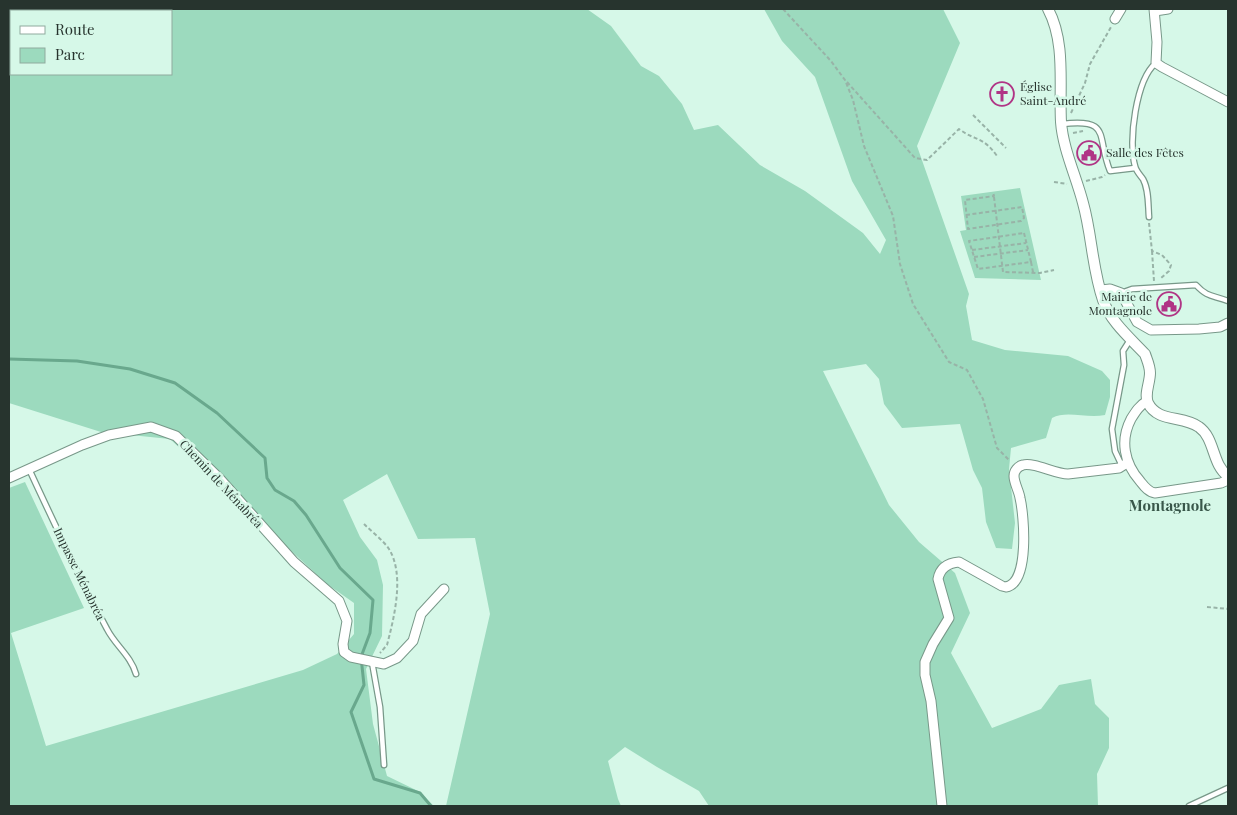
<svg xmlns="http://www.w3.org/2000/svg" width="1237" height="815" font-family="'Playfair Display',serif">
<rect width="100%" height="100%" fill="#d6f8e8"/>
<path fill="#9cdabe" d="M9,9H89L91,11H11V74H171V11H148L147,9H587L611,26L641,66L659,76L682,104L694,130L718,125L760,165L805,191L863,233L880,254L886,240L852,181L815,77L782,41L764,9H943L960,43L917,146L969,294L966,306L972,340L1005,350L1068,356L1102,371L1110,380V397L1105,415C1087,419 1067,410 1052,418L1046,438L1011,448L1009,469L1015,523L1012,549L996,548L986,522L982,488L973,470L960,424L902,428L884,404L879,379L866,364L823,371L889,505L919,542L955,573L970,613L951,653L992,728L1041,709L1059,685L1091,679L1095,704L1109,718V748L1097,774L1098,806H709L699,791L657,767L625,747L608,761L618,799L621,806H446L490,614L475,538L418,539L387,474L343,500L360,537L377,560L383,585L382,636L366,669L373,724L387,776L418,791L434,806H9V488L25,482L84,608L11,633L46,746L303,670L337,654L354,634V603L327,584L170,439L101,432L9,403Z
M1020,188L1041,280L975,278L960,231L966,230L961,196Z"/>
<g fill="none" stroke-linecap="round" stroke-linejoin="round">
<path stroke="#69a88d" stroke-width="3" d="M9,359L77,361L130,369L175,383L217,413L265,458L267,478L275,490L294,501L306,515L340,568L373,600L370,633L361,657L364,685L351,712L374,779L420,793L431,806"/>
<g stroke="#789889" stroke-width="7">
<path id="service" d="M1062,124C1112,118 1096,136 1110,171L1135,168
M1149,217C1148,205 1149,190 1143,179C1140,175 1136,171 1135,166C1128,142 1136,79 1156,63
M1121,293L1132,289L1196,285C1208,298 1213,295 1228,301
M1122,466L1115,451L1112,429L1124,365L1123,351L1130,340
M29,469C54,523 79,577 107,629C115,645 131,656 136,674
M372,662L380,707L384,765
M1189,806L1228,788"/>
</g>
<g stroke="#789889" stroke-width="11">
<path id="minor" d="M1154,9L1157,42L1156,63L1162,67L1228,102
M1155,11L1168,9
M1115,19L1121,9
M1101,290L1110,289L1121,293L1137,322L1151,330L1199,329L1220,327L1228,323
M1147,401C1139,406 1136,411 1131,419C1120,440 1124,463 1140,481C1144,486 1148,492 1155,493L1221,483L1228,480
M9,478L82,445L109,435L151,427L176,436L220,479L294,562L339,601L347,621L343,644L344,652L351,657L384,664L397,658L413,641L421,614L444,589
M942,806L931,701L925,675V662L933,644L949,618L938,579C940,568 948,563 959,562L1002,586L1006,587C1030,583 1024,515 1020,498C1019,491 1014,483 1014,476C1014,471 1018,466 1023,465C1034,462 1055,474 1068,474L1119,468L1127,463"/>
</g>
<g stroke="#789889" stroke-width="12">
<path id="tertiary" d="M1048,9C1066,43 1059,85 1061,122C1063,149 1076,176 1083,203C1092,235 1092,268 1103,300C1110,321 1130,338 1145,354C1147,360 1150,366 1150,373C1150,383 1144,394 1148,403C1158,423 1183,415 1199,427C1215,438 1212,465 1228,476"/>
</g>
<path stroke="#98b3a7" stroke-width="2" stroke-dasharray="4 2.5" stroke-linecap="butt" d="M783,9L831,61L845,80L853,100L864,146L893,216L900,264L913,304L949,362L967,370L983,399L997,448L1010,461
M847,82L915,158L927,160L959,129C975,141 983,136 997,156
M1071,113L1085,83L1090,64L1111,27
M973,115L1006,148
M1073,133L1083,131
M1086,181L1102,177L1105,175
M1054,182L1067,184
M994,197L1003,272L1040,273L1054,270
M966,215L1022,207L1024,218L1021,221L968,229L965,200L994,196L993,192
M1149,223L1152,251L1162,255L1171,265L1169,271L1160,279
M1024,233L1031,262L978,269L969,241Z
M972,250L1026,243
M1152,251L1154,281
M974,257L1028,250
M1031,262L1033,272
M364,524C372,532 383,540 389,549C405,575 394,618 387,645L380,653
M1207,607L1228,609"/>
<use href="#service" stroke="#fff" stroke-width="4.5"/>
<use href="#minor" stroke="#fff" stroke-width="9"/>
<use href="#tertiary" stroke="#fff" stroke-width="10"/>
</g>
<defs>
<g id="church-ring" transform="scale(1.25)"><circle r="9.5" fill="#d6f8e8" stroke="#b03485" stroke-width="1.5"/><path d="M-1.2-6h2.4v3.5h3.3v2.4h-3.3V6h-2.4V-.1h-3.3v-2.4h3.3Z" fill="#b03485"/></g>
<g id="civic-ring" transform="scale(1.25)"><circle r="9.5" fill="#d6f8e8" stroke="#b03485" stroke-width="1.5"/><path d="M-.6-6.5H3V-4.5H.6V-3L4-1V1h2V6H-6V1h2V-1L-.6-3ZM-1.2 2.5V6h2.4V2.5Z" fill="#b03485"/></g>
</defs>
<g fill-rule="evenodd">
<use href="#church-ring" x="1002" y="94"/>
<use href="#civic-ring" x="1089" y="153"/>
<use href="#civic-ring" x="1169" y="304"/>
</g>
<g text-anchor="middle" stroke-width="5" stroke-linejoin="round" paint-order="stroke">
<g font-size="12" fill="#27342e" stroke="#d6f8e8" text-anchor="start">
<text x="1020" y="91">Église<tspan x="1020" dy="14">Saint-André</tspan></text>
<text x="1106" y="157">Salle des Fêtes</text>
<text x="1152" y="301" text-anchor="end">Mairie de<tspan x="1152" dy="14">Montagnole</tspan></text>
</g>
<g font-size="12" fill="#27342e" stroke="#d6f8e8">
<text transform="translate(221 484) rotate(47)" y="4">Chemin de Ménabréa</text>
<text transform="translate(79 574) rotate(64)" y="4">Impasse Ménabréa</text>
</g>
<g font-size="15" font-weight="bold" fill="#39574a" stroke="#d6f8e8">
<text x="1170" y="511">Montagnole</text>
</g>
</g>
<rect width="1237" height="815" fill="none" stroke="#27342e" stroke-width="20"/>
<rect x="10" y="10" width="162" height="65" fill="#d6f8e8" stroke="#90aa9e"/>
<rect x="20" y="26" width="25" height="8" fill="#ffffff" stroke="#90aa9e"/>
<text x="55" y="35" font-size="15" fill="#27342e">Route</text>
<rect x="20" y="48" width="25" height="15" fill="#9cdabe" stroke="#90aa9e"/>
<text x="55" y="60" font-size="15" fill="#27342e">Parc</text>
</svg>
